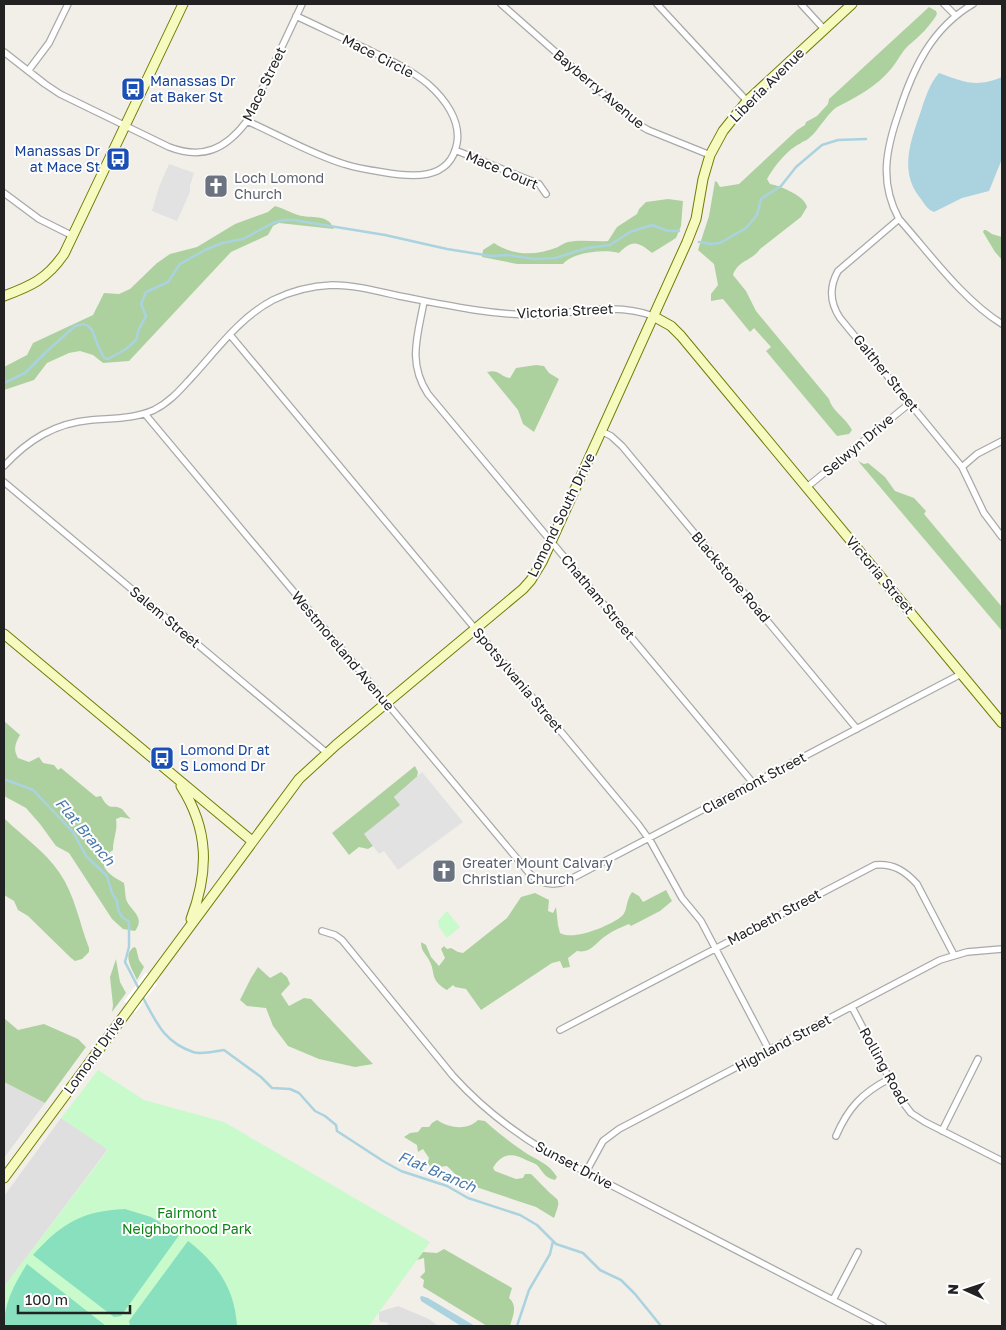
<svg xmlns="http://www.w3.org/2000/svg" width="1006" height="1330" font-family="'Golos Text',sans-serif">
<rect width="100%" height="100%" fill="#f2efe9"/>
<path fill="#e0dfdf" d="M4,1082L45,1103L4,1158Z
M61,1118L108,1149L4,1287V1196Z
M398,1306L429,1319L438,1326H385L389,1323L381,1322L379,1320V1312Z"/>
<path fill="#add19e" d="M929,7L936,11L937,14C931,25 919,37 909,45C902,51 897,62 891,69C877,86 857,97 839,106C828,111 819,131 808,139C806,141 803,141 801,143C787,150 775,165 767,179L770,184C781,186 805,196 807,207L801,217L760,249C751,262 739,259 733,275L746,291L756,311L829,399C832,411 846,418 852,430L849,434L837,436L766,351L771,347L754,328L750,332L723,299L711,301V294L718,285L714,264L698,250L709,216L715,181L717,182L720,187L739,184L797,130L805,125L806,122L817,116L828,104L829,99Z
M668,199L683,201L681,226L676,238L652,253C638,242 633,239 619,253C605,249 573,252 563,264H517L482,257L483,250L494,243C514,256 535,256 558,247C561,245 564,243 568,242C581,239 595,242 608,241L617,227L637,214L639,209L646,202Z
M275,206C283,208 291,213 298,215C311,219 328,213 334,229L279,223L273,226L268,235L231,252L129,361L103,363L93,355L80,351L69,353L47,363L34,380L4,390V367L27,355L33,343L93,315L104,293L119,294L130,289L157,263L170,254L197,247L235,224L268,212Z
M984,230H986L992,234L1002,237V260L995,252L983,232Z
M536,365L544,366L549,373L559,379L534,432L523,424L518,410L487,372C500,369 500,377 510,378L516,368Z
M858,461L864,464L868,463L885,477L895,491L914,498L926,511L924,514L1002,607V631Z
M4,721L20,735C15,744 13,749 18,758L29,762L39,757L43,763L54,765L58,770L61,768L96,797L101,796C110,813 112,803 122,809C125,812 127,816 131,819L121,817L116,819C118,830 113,839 113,850C93,864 109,875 124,883C125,888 125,894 126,899C130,911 146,916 135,931L123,929L112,919L69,853L56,846L40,824L26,808L4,796Z
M415,766L418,772L417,777L394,797L401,805L365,834L373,846L368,849L359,847L349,855L332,833Z
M4,818C22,836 45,851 59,872C75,895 79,922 89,948V952L82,959L75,961L71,958L28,916L18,910L14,901L4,895Z
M666,890L672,901L660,911L631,926L629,924C622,927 614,930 607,935C597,941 591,954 577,951L568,958L570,967L563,968L560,961L552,963L481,1010L466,989L455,987L453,985L447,990C429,980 436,972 429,960C425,953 421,951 421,942L426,945L431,957L439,966L445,958L441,949L444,946L447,949L451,948L458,952L463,953L507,918L521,897L535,893L549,900L548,911L553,913L556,907L558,925L560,933C573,941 610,926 622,916C628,910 625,902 632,892L639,896L643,902Z
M134,947L136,948L139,960L144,967L137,980C132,969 122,955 134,947Z
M116,959L120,982L126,993L112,1012L113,1005L110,977Z
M258,967L270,978L281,972L287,977L290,984L281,994L289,1006L304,998L311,999L373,1064L355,1067L319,1059L288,1046L273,1026L266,1008L247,1006L240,1000L251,978Z
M4,1018L18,1030L44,1024L78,1039L86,1047L45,1103L4,1082Z
M437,1120C449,1128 467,1131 478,1120L485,1121C497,1132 510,1142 523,1151C536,1160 549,1163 557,1177L555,1180C545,1178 543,1172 537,1165C534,1163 529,1161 526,1160C512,1152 501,1154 493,1168L495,1171L516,1179L523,1178L525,1174H531C536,1179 540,1183 545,1188C557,1202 563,1195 554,1218L536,1207L464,1183L447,1166L439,1167L427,1165L429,1158L423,1149L418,1152L417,1145L404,1137L410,1133L418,1132L422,1127H429L432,1123Z
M444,1249L512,1288L509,1298C518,1306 513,1316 510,1326H487L423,1287L424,1280L420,1277L425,1272L424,1258L417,1260L423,1252L437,1253Z"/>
<path fill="#c8facc" d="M447,911L460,927L447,938L439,927L438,921Z
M98,1070L144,1100L224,1122L430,1242L369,1326H4V1287L108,1150L61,1118Z"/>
<path fill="#88e0be" d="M125,1209L151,1217L180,1234L121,1316L114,1317L33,1255C62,1223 82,1211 125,1209Z
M188,1241C217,1263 235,1289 237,1326H130L129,1321Z
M27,1264L106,1326H4C4,1303 15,1283 27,1264Z"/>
<path fill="#e2e2e2" d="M169,164L194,173L190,186V192L177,221L152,211L159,187Z
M422,772L463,822L398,870L384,851L379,854L364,834L400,805L394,797Z"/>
<path fill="#aad3df" d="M939,73C964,82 976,88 1002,77V159L989,191L962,198L934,212C928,210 925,205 921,199C898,172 911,140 921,111C925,98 930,83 939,73Z
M422,1296L428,1298L475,1326H461L421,1301L420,1297Z"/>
<path fill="#fff" d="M146,972L157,984L135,1013L124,1001Z"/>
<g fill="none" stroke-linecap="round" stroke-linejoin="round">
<path stroke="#aad3df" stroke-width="2.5" d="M699,242L711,244L720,243L746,228L757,215L761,199L781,186L796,167L822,145L838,140L866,139
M4,383L25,373L45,353L75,326L84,324L88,326L92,330L99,348L104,358L108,359L126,349L136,340L139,329L146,316L141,304L146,292L168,282L180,264L205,250L222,243L243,239L273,223L284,220H293L385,235L447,249L491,256L508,255L534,259L555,258L587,248L610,245L630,232L652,225L668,231H679
M4,779L33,790L73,832L86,856L107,876L112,893L117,901L118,909L122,917L129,922V947L125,962L140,991
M142,996C156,1021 163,1042 193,1052C202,1055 215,1051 224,1050L261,1077L272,1088L290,1089L299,1093L315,1111L325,1116L336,1125L337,1131L383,1161L401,1171L447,1186L468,1198L520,1215L537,1225L556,1244L583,1253L600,1270L621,1280L635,1294L661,1326
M517,1326L529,1290L550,1254L553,1241"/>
<g stroke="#a9a9a9" stroke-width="8">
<path id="street" d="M501,4L636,123L648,130L710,155
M657,4L747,101
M801,4L824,29
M944,4L956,16
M973,4C932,28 913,68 899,112C886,149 879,182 899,219C930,254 963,300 1002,324
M4,52L45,84L60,94L169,147C203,160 226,149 247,121L302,4
M28,71L49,43L68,4
M247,121C279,135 311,154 344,164C356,168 369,170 382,172C410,177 450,182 457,143C461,120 444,98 428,84C410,69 389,60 369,50C344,39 320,27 296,16
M455,150L539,184L546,194
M4,193L39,219L73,236
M899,219L838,271C829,287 830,303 840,318L962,467L984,513L1002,537
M424,301C418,335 407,362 428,394L753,783
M231,336L638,824L651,842L682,898L701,921L769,1050
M145,414L529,873C540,884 552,887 567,881L961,674
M601,431L611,436L622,446L857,729
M4,466C28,440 55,423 91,420C113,418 134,419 154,410C170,402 180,390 191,378C216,351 240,317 273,300C291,291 312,286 332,285C354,285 377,291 399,296C442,304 485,314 530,315C573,315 611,301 653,316
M962,467L977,454L1002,441
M4,482L327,753
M807,487L910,403
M322,931L335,935L342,940L453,1076C481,1107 512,1131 547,1152L883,1326
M852,1007L899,1097L911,1113L925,1122L1002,1161
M560,1030L875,865C893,863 905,871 917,884L954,955
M942,1131L978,1059
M836,1136C848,1108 862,1093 889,1079
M586,1172L603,1141L619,1129L940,960L967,952L1002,949
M833,1300L858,1252"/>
</g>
<g stroke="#707d05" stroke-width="11">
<path id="secondary" d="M4,296C31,286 47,279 64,254L183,4
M653,316L671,326L681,336L1002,723
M4,634L252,841
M181,786C209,830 209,871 191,919
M4,1178L299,779L336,745L523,589L531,580L542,562L687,242L696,219L703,179L710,155L723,131L747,101L852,4"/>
</g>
<use href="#street" stroke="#fff" stroke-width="5.5"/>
<use href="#secondary" stroke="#f7fabf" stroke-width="9"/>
</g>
<defs>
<g id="bus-square" transform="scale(1.25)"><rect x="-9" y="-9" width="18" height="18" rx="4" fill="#1a4fb4" stroke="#fff"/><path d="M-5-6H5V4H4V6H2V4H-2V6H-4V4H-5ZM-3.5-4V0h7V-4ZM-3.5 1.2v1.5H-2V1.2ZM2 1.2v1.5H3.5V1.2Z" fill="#fff"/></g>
<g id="church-square" transform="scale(1.25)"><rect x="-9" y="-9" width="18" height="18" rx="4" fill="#6b7280" stroke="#fff"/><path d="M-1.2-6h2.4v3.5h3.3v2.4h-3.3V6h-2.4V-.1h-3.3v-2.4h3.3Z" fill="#fff"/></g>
</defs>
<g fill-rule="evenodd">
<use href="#bus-square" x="133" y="89"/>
<use href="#bus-square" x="118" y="159"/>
<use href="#church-square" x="216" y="186"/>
<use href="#bus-square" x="162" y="758"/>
<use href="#church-square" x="444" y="871"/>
</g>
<g text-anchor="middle" stroke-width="4" stroke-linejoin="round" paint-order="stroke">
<g font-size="14" fill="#222" stroke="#fff">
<text transform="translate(378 56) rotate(27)" y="5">Mace Circle</text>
<text transform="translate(264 84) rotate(-64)" y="5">Mace Street</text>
<text transform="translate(767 85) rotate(-45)" y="5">Liberia Avenue</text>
<text transform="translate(599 89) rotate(40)" y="5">Bayberry Avenue</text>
<text transform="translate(502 170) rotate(23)" y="5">Mace Court</text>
<text transform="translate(565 311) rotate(-3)" y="5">Victoria Street</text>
<text transform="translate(886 373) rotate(51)" y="5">Gaither Street</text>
<text transform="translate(858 445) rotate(-40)" y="5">Selwyn Drive</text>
<text transform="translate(561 515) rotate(-64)" y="5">Lomond South Drive</text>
<text transform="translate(880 575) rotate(50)" y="5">Victoria Street</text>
<text transform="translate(731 577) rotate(50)" y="5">Blackstone Road</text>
<text transform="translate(598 597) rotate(50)" y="5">Chatham Street</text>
<text transform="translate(165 617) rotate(40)" y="5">Salem Street</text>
<text transform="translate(343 651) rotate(50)" y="5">Westmoreland Avenue</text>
<text transform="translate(518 680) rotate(50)" y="5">Spotsylvania Street</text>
<text transform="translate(754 783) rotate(-28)" y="5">Claremont Street</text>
<text transform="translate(774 917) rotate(-28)" y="5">Macbeth Street</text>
<text transform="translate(783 1043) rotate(-28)" y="5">Highland Street</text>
<text transform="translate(94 1055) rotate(-54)" y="5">Lomond Drive</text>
<text transform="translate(884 1066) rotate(61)" y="5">Rolling Road</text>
<text transform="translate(574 1165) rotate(28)" y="5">Sunset Drive</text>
</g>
<g font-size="14" fill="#164399" stroke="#fff" text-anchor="start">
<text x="150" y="86">Manassas Dr<tspan x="150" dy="16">at Baker St</tspan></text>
<text x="100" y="156" text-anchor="end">Manassas Dr<tspan x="100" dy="16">at Mace St</tspan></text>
<text x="180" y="755">Lomond Dr at<tspan x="180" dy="16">S Lomond Dr</tspan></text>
</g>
<g font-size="14" fill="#5b616d" stroke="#fff" text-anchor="start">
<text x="234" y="183">Loch Lomond<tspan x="234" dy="16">Church</tspan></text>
<text x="462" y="868">Greater Mount Calvary<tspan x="462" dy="16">Christian Church</tspan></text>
</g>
<g font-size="14" fill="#0c8416" stroke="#fff">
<text x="187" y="1218">Fairmont<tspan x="187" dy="16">Neighborhood Park</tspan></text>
</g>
<g font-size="15" font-style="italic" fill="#4a7aab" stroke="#fff">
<text transform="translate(85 832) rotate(50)" y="5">Flat Branch</text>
<text transform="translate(437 1172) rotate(23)" y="5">Flat Branch</text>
</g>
</g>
<rect width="1006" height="1330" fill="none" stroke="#222222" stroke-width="10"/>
<g transform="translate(966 1290) rotate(273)" stroke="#ffffff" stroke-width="4" paint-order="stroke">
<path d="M0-4L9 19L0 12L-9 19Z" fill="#222222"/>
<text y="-8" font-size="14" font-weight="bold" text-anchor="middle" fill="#222222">N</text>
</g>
<path d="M18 1305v8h112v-8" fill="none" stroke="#222222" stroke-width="2.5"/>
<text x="25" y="1305" font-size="15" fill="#222222" stroke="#ffffff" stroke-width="4" paint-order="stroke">100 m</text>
</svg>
